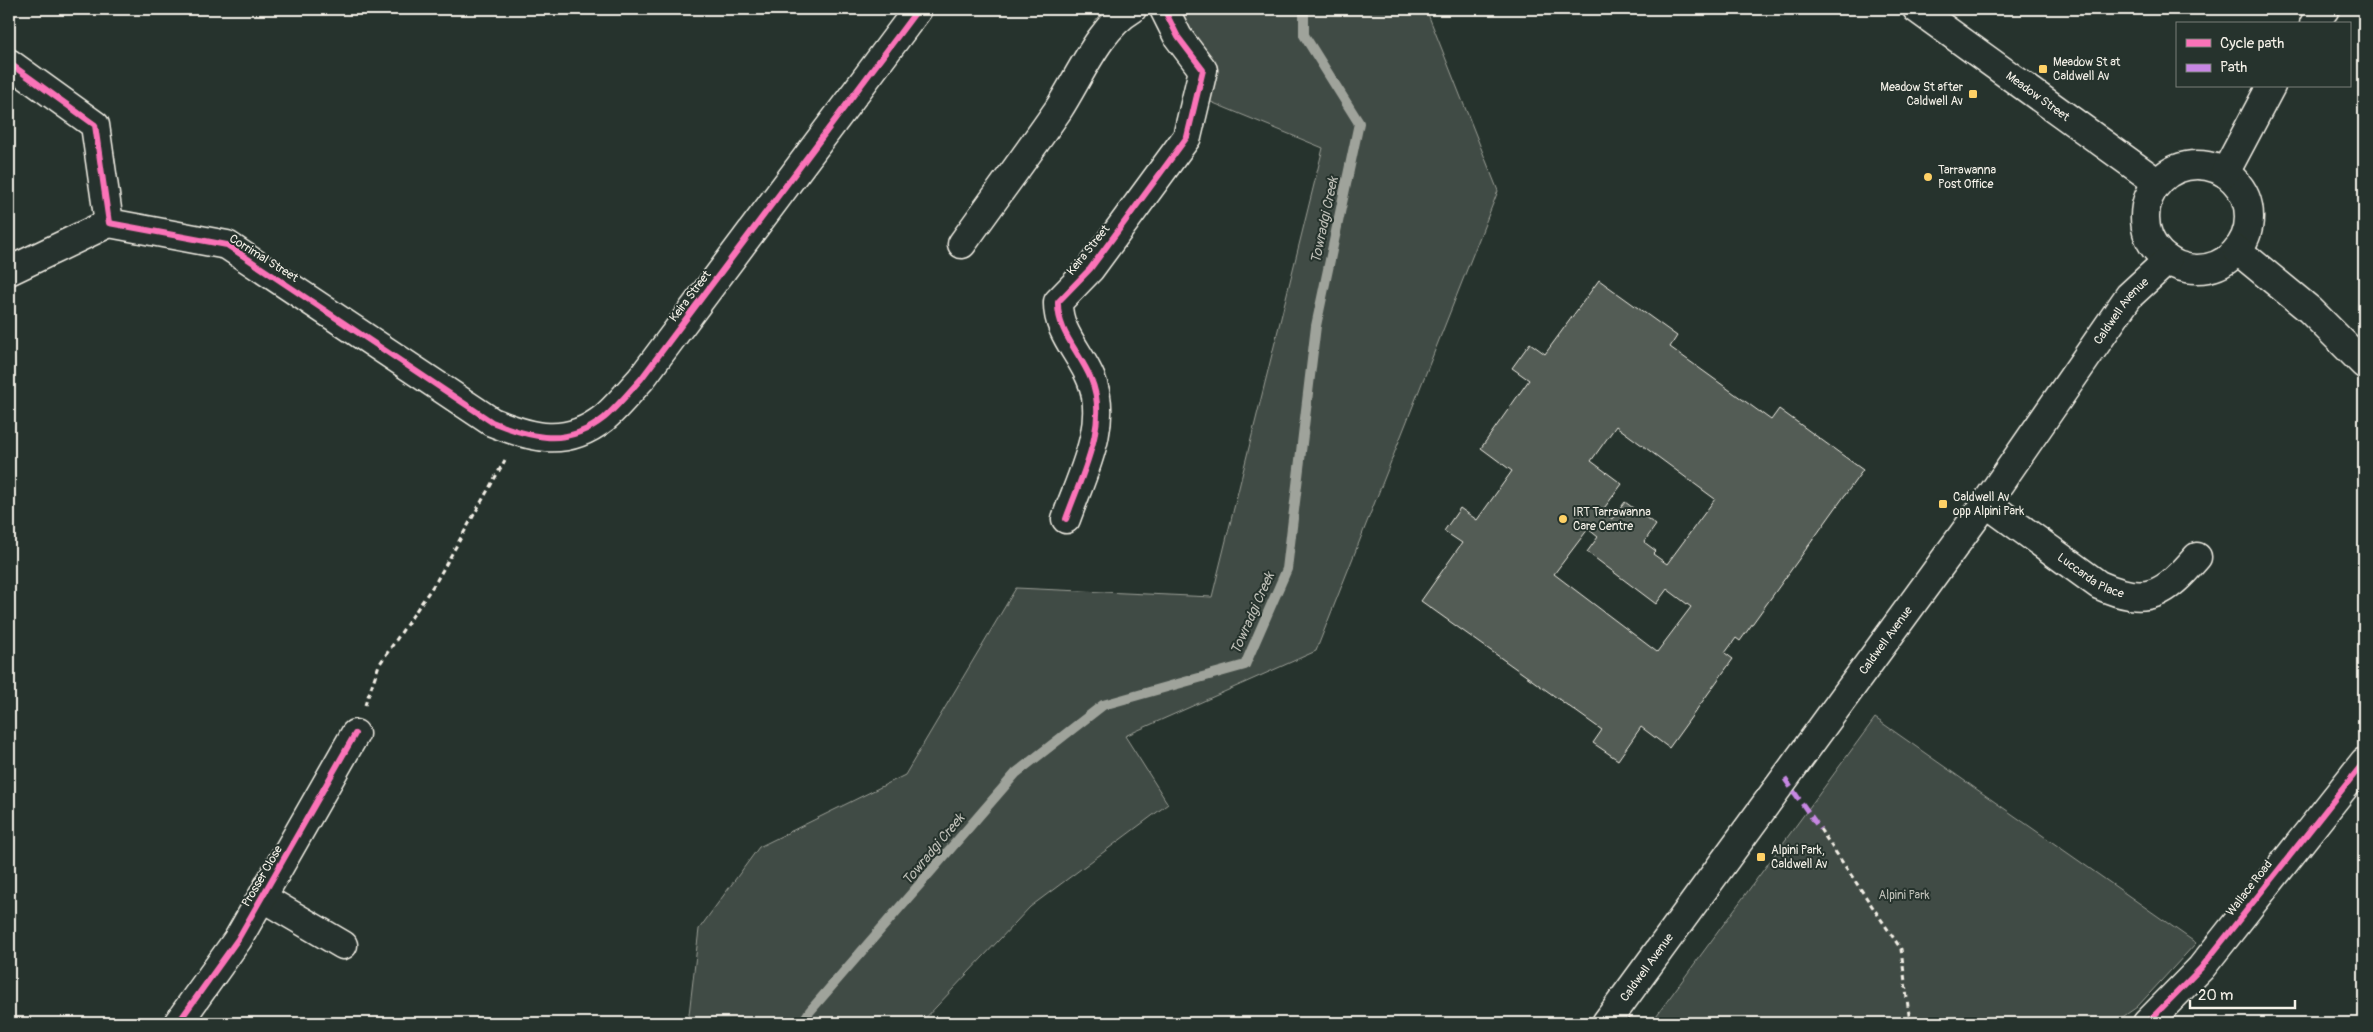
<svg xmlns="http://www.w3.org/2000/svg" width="2373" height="1032" font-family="Pangolin,sans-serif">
<rect width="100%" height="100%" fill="#26332d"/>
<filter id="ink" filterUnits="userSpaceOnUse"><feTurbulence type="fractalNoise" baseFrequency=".02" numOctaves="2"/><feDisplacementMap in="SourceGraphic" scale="10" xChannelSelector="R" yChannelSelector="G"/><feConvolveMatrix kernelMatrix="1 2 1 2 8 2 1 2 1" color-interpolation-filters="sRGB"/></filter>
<g filter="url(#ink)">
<path fill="#414b45" stroke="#9a9e96" d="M1164,9H1426L1498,191L1316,651L1125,736L1168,804L1030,907L921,1023H688L699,929L759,847L905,775L1016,588L1212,597L1323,148L1206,100Z
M1875,718L2196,943L2137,1007L2114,1023H1651Z"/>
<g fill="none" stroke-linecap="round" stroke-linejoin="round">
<path stroke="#9fa39b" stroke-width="10" d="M802,1023L810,1011L1016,773L1103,705L1245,665L1287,569L1316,326L1359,123L1304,35V9"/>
</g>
<path fill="#525c55" stroke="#f4f1e8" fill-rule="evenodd" d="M1599,280L1677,336L1670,347L1771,420L1779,409L1863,470L1740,641L1736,638L1725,653L1733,659L1669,748L1641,727L1618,760L1593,743L1602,730L1421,601L1462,543L1444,531L1460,508L1477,520L1512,471L1481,448L1529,380L1512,368L1530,343L1545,354ZM1616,426L1715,499L1667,564L1653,554L1656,551L1644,542L1656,525L1625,502L1612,519L1602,511L1622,484L1591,461ZM1588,529L1598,537L1587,552L1656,604L1667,589L1691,607L1657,652L1554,574Z"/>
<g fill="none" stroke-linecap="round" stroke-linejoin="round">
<g stroke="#f4f1e8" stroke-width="31">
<g id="street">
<path d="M9,63L95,125L109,223L227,245L492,422C532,438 566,448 604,418C617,407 629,392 641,379L918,9"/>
<path d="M962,244C994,199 1027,155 1058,110C1079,78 1099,28 1132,9"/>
<path d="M9,271L109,223"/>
<path id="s1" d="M1986,503L2099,585C2148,607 2165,594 2197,557"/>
<path d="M1066,519C1081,476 1110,423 1091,379C1080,352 1057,332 1058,302L1090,269L1187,137L1203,70L1178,37L1164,9"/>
<path d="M263,898L343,945"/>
<path d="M178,1023L238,939L355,734"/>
<path d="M2147,1023L2201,968L2364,762"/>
</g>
</g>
<g stroke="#f4f1e8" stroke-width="31">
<g id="secondary">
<path id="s2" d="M1917,9L2158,183"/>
<path d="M2314,24L2325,9"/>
<circle cx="2197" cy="217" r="52"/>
<path d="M2225,173L2271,86"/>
<path d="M2237,250L2310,310L2364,364"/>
<path id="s3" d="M1606,1023L1986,503L2129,296L2168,260"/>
</g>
</g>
<path stroke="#f4f1e8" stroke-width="3" stroke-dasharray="5 4" stroke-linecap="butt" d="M365,705L379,665L437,580L505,460
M1820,829L1901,949L1910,1023"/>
<use href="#street" stroke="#26332d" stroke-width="28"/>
<use href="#secondary" stroke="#26332d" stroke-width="28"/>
<path stroke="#c787e3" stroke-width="5" stroke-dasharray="10 5" stroke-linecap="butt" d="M1785,779L1820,829"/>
<g stroke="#26332d" stroke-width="9">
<path id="cycleway" d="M9,63L95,125L109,223L227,245L492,422C532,438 566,448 604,418C617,407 629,392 641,379L918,9
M1066,519C1081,476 1110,423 1091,379C1080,352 1057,332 1058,302L1090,269L1187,137L1203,70L1178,37L1164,9
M178,1023L238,939L355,734
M2147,1023L2201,968L2364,762"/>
</g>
<use href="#cycleway" stroke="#fb73b8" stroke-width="6"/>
</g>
</g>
<g fill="#ffd166" stroke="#26332d" stroke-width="2">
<rect x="2038" y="64" width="10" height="10" rx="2.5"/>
<rect x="1968" y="89" width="10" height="10" rx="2.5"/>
<circle cx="1928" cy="177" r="5"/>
<rect x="1938" y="499" width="10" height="10" rx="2.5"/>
<circle cx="1563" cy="519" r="5"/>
<rect x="1756" y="852" width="10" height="10" rx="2.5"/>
</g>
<g text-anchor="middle" stroke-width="4" stroke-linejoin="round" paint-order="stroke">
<g font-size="12" fill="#f4f1e8" stroke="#26332d" text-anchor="start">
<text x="2053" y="66">Meadow St at<tspan x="2053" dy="14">Caldwell Av</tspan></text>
<text x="1963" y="91" text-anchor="end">Meadow St after<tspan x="1963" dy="14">Caldwell Av</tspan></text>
<text x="1938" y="174">Tarrawanna<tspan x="1938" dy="14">Post Office</tspan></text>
<text x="1953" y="501">Caldwell Av<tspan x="1953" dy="14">opp Alpini Park</tspan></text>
<text x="1573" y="516">IRT Tarrawanna<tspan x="1573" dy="14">Care Centre</tspan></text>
<text x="1771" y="854">Alpini Park,<tspan x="1771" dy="14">Caldwell Av</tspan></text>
</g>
<g font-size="12" fill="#f4f1e8" stroke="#26332d">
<text dy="4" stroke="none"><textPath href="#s2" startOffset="149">Meadow Street</textPath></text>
<text transform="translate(1088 250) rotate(-51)" y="4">Keira Street</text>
<text transform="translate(264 258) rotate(32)" y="4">Corrimal Street</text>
<text transform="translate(690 296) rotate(-53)" y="4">Keira Street</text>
<text dy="4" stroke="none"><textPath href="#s3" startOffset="879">Caldwell Avenue</textPath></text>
<text dy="4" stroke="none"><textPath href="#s1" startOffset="128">Luccarda Place</textPath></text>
<text dy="4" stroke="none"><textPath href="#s3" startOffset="474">Caldwell Avenue</textPath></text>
<text transform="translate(262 876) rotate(-60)" y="4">Prosser Close</text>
<text transform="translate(2249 888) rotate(-52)" y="4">Wallace Road</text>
<text dy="4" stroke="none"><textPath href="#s3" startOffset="69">Caldwell Avenue</textPath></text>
</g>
<g font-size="12" fill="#bebfb7" stroke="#26332d">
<text x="1904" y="899">Alpini Park</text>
</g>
<g font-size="14" font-style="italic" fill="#bcbdb5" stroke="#26332d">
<text transform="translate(1324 220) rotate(-78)" y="5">Towradgi Creek</text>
<text transform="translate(1252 613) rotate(-66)" y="5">Towradgi Creek</text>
<text transform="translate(933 849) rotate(-50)" y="5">Towradgi Creek</text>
</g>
</g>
<rect width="2373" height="1032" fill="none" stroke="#26332d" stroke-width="30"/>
<rect x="15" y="15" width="2343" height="1002" fill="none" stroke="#f4f1e8" stroke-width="2" filter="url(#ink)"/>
<rect x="2176" y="22" width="175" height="65" fill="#26332d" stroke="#787f78"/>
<rect x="2186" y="39" width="25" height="8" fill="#fb73b8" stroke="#787f78"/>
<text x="2220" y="48" font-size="15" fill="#f4f1e8">Cycle path</text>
<rect x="2186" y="64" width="25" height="8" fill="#c787e3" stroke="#787f78"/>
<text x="2220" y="72" font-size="15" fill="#f4f1e8">Path</text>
<path d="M2190 1000v8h105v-8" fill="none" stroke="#f4f1e8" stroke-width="2.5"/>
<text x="2198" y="1000" font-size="15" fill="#f4f1e8" stroke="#26332d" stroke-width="4" paint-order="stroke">20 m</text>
</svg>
